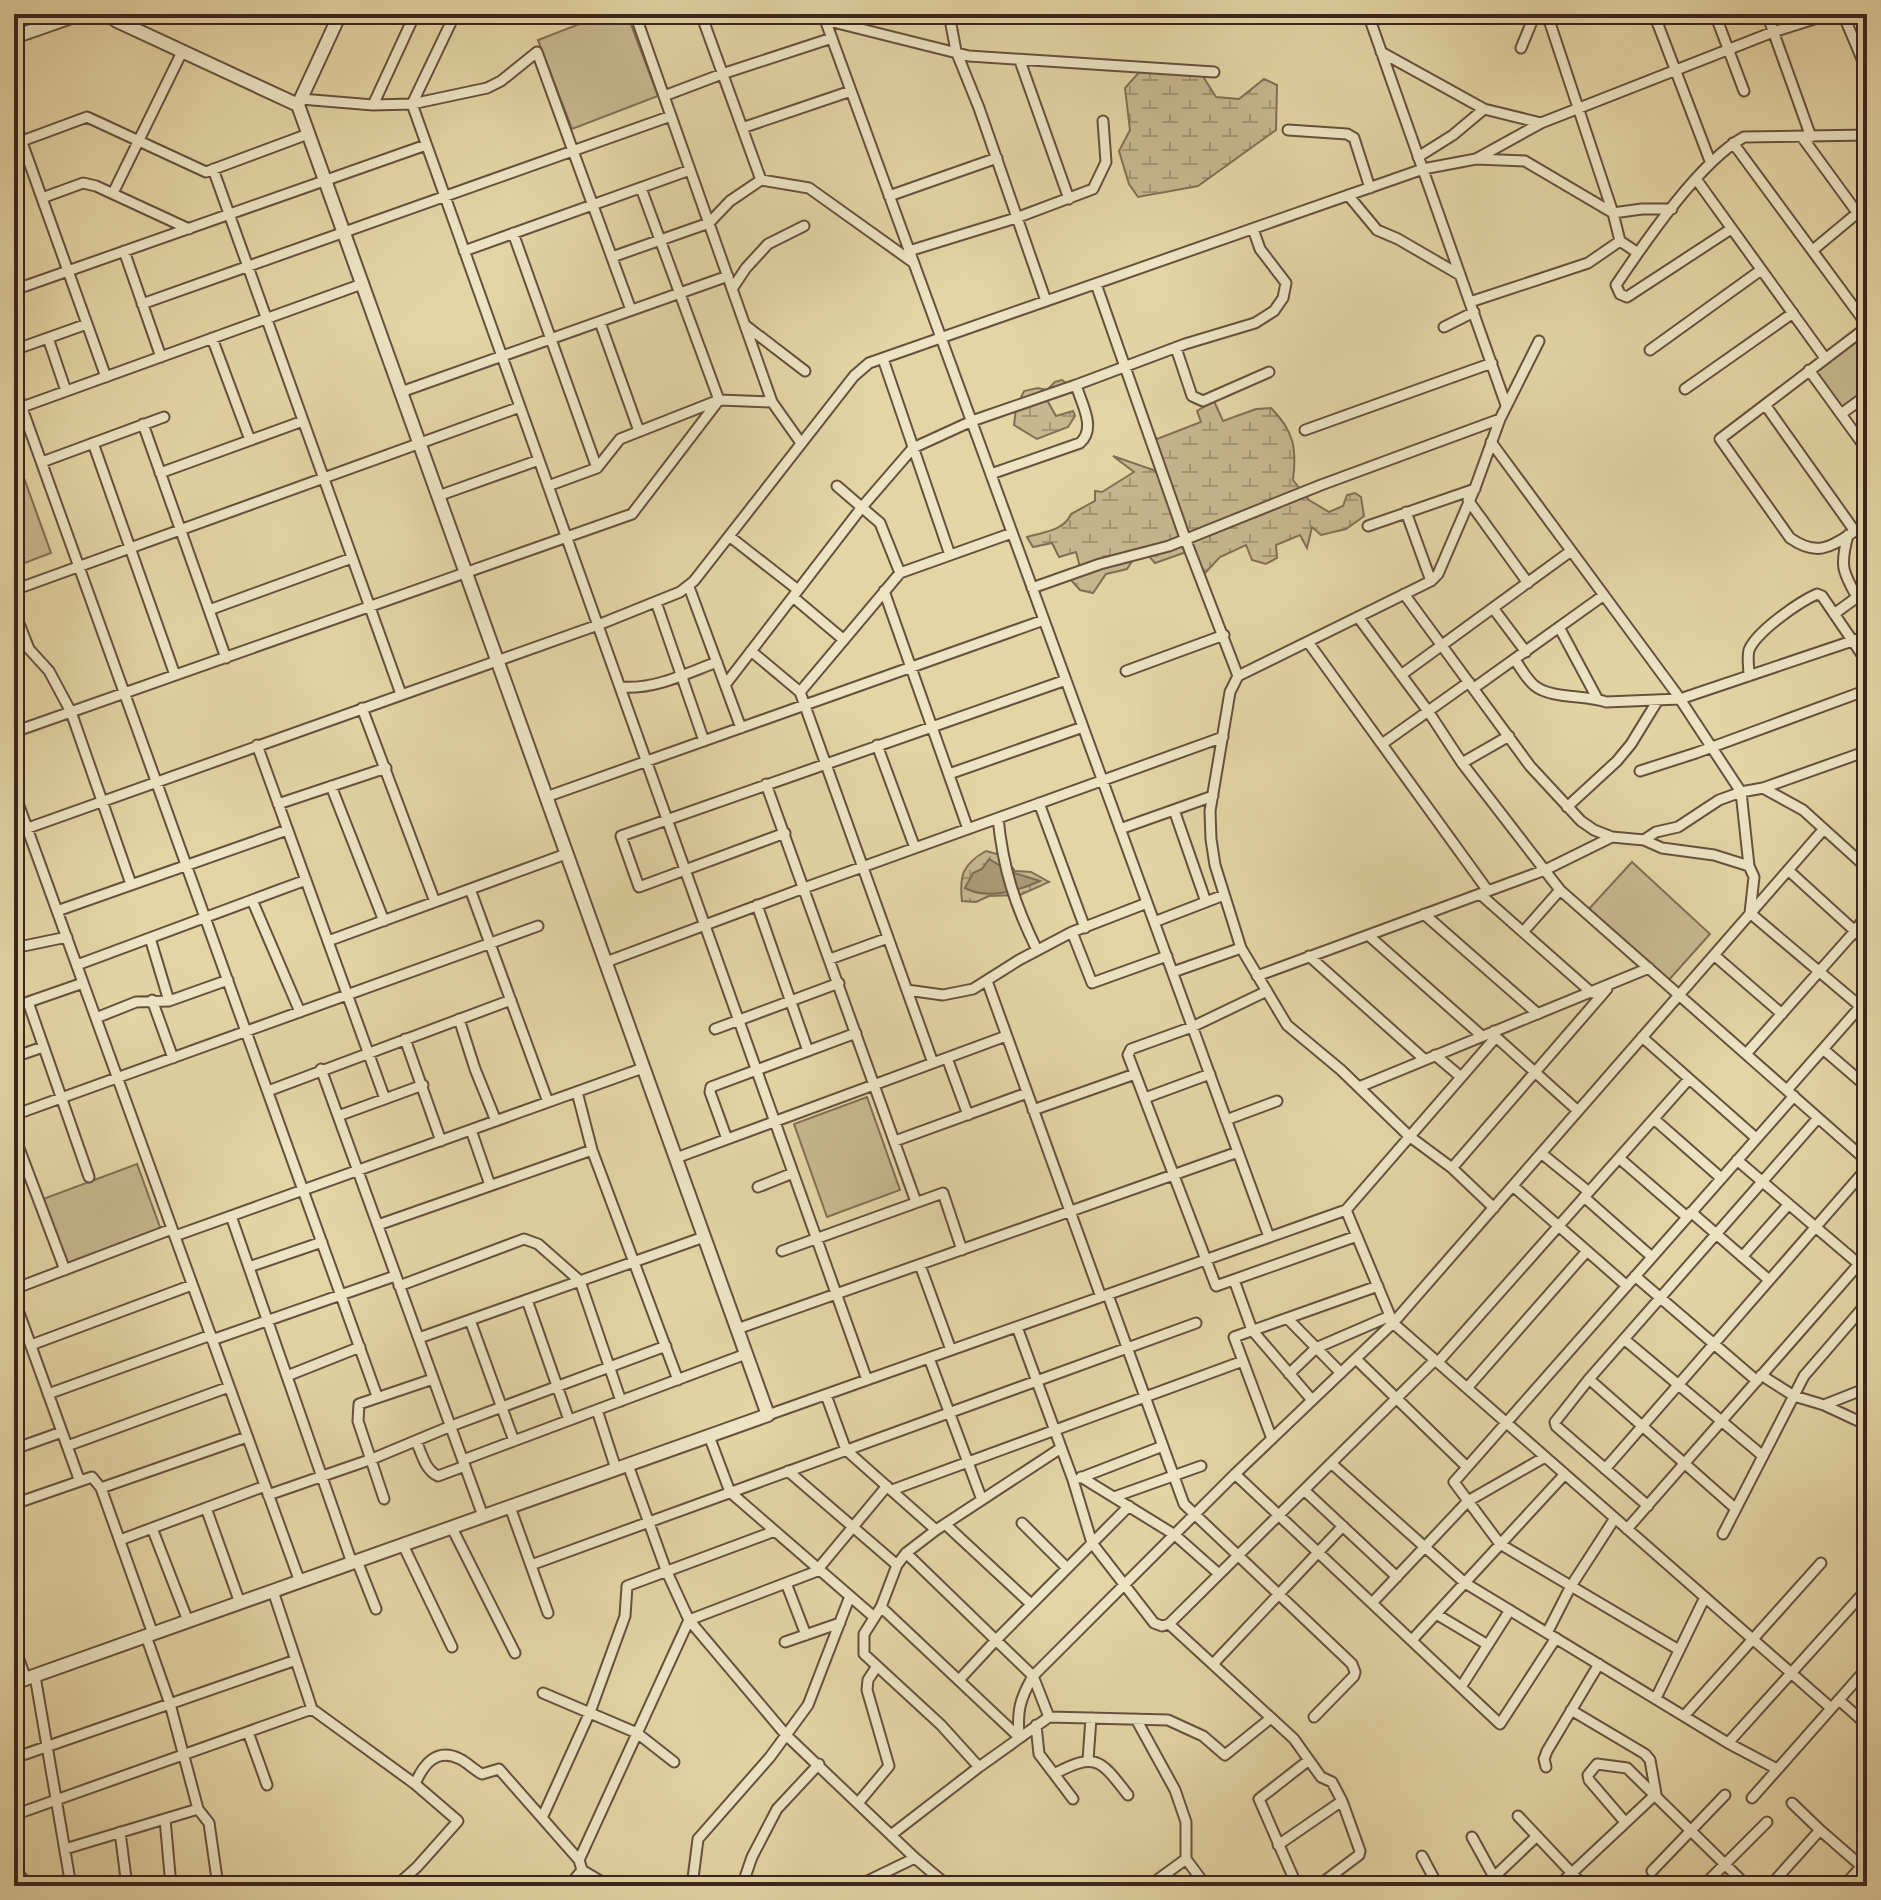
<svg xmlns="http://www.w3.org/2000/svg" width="1881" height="1900" font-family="'Sorts Mill Goudy',serif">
<defs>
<pattern id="wetland-marsh" width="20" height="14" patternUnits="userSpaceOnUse" patternTransform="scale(2)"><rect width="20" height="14" fill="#c7b78e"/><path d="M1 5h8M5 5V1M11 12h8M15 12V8" fill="none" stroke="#a39573"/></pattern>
</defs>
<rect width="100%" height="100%" fill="#e4d5a5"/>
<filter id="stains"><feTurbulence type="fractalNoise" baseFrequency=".0025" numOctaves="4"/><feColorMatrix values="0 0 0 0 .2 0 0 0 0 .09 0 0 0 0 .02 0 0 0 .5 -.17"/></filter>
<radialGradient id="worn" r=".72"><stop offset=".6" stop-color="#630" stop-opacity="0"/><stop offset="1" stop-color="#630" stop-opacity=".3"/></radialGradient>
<path fill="#c7b78e" stroke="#826e56" stroke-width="2" d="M605,14H627L658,96L572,129L538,40Z
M1867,334V390L1839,411L1813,374Z
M14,450L51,553L14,567Z
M1632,862L1710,934L1667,982L1588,910Z
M867,1097L900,1190L827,1217L794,1124Z
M137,1164L161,1230L67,1265L43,1199Z"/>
<path fill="url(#wetland-marsh)" stroke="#826e56" stroke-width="2" d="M1197,67L1216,97L1239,99L1264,79L1277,85L1276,130L1198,186L1138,197L1129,184L1119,151L1130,130L1125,88L1142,69Z
M1062,380L1069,385L1053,393L1047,400L1056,416L1073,411L1075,416L1068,427L1037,439L1014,425L1016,408L1024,391L1038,388L1047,390L1055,382Z
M1214,401L1223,421L1256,409L1271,408C1294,431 1297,449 1293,480L1309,500L1329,512L1343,506L1347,495L1355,493L1361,497L1364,516L1346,529L1321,535L1312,527L1307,548L1300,535L1276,545L1277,558L1266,564L1252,560L1246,545L1220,557L1204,574L1198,572L1189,551L1155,563L1147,554L1134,558L1127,569L1106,574L1093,593L1080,590L1070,579L1080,567L1076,552L1059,557L1052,543L1033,547L1027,537C1043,532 1064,531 1071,514L1095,501V491L1102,492L1134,472L1113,456L1156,471L1146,440L1143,419L1157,439L1201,422L1197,411Z
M986,851L1004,856L1015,871L1031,872L1049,882L1020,895L989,896L976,902L962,901C959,875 963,864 986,851Z"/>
<path fill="#ab9977" stroke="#7f6b53" stroke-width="2" d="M989,859L1011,872L1040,881C1018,891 987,900 965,888L973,873L982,869Z"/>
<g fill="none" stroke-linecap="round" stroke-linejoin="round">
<g stroke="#66513f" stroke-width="13">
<path id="minor" d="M455,14L412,104L867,1380
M635,14L772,402L801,443
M701,14L761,180
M823,14L1269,1237
M949,14L956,51L979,108L1046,301
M1368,14L1506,405
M1547,14L1613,213L1620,241L1638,253
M1654,14L1710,161
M1715,14L1744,91
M1767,14L1811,137
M1843,14L1867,71
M825,20L969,56L1214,72
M1521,48L1535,14
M1381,52L1484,109L1541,123
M1020,61L1069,199
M664,96L722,74L832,38
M301,99L373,105L412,104L487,88L501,81L537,52L631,310
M373,105L415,14
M14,120L106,377
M742,128L851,91
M1288,130L1347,134L1354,138L1370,188
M1802,137L1867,226
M1733,143L1867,325
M14,144L87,117L206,172L308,134
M1418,157L1453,135L1484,109
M1476,159L1525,161L1613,213L1642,209H1672
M213,169L401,694
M1696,179L1825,358
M641,188L719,400
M113,193L182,52
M1348,195L1377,230L1398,239L1460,275
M889,196L997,158
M42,198L83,183L96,186L189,229
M1731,229L1627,297L1620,294L1616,285C1645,242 1700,161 1744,137L1867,135
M513,233L597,468L620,439L719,400L772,402
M1813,250L1867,205
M124,251L161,357
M464,251L690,170
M909,251L1016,218L1093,189L1106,162L1103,121
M612,257L709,223L730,201L761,180L809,188L914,263
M1096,284L1185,538L1238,676
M732,289L746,268L768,244L804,226
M14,290L426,145
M1470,302L1588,263L1620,241
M142,304L671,116
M600,322L639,431
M745,325L805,371
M1444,327L1474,312
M1867,327L1720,439L1790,538C1824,562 1838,539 1867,524
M48,338L66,391
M212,338L250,440
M1176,348L1192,396L1203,401L1269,372
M14,350L87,324
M1650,350L1761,270
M883,359L950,555
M1809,370L1867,450
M14,386L377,1396
M1685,389L1793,313
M401,392L728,276
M1766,406L1854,530
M14,410L362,284
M1841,414L1867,395
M143,424L226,658
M1305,430L1492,363
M1491,442L1676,693L1741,792L1749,866
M93,443L175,675
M42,462L164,417
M160,473L303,421
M991,474L1080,443C1097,428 1081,403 1076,385L1185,344L1255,323L1274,311L1283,298L1286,283L1260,249L1253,229
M548,486L597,468
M837,486L880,523L900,573
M438,496L539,460
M1468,500L1528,583
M1406,512L1431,581
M1368,526L1475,489
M1848,535C1840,565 1842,571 1857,597
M729,536L798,590
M689,587L741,728
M1032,588L1100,564L1169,546L1321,485L1500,419
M14,590L520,407
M884,591L968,829
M1404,594L1530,766L1581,821L1594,830L1612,837L1644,840L1662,848L1714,855L1749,866L1754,877L1750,913L1867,1012
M793,597L844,640
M656,602L704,741
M1493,608L1526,652
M209,610L352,558
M14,611L29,649L49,671L71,712L131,884
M1834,614L1867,590
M1358,617L1428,711L1462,763L1560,890L1867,1161
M1559,627L1597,698
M1308,642L1488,891
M751,651L800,692L933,1063
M1515,660C1521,668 1527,680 1535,686C1551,699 1588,695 1606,702L1680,699L1867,636
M1126,671L1224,635
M1401,675L1571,551
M1749,676C1749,668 1747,657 1749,650C1757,631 1799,602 1817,594L1822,596L1867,662
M725,685L862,507L913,448L972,421L1076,385
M620,687C654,690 685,674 717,662
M1474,688L1604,595
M800,692L900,573L1012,533
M362,708L435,902
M14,732L632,514L719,400
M1382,744L1469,682
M257,745L385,1099
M877,745L915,848
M1462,763L1509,736
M1640,771L1696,753L1867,690
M949,774L1083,727
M766,784L916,1202
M331,786L384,921
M1763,788L1803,810L1867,868
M14,792L300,1582
M546,797L1044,620
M1039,803L1085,928
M278,804L386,768
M1567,807L1617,761L1631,744L1658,700
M1174,810L1206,902
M998,818C1003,869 1015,905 1037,950
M1120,829L1213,796
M14,833L598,625L680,592L694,581L854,376L869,363L1423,169L1476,159L1541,123L1773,32L1830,14
M785,833L639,887L621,836L1066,680
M1644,840L1656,832L1678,827L1719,800L1741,792L1763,788L1867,751
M1788,870L1867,942
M470,889L548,1102
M1480,894L1592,993
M252,900L300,1012
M757,905L808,1051
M57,911L287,830
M1424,914L1538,1014
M1154,922L1224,895
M1072,932L1092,983L1167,956
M1523,932L1560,890
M1368,935L1482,1036
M150,938L169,1001
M328,941L566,854
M14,948L67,937
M1714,955L1782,1014
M1309,956L1424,1059
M830,959L888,938
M606,962L804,888L1223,737
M77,965L306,880
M1173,972L1241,948
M1257,976L1545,870L1612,837
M987,981L1101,1297
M907,990L943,995L973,989L1019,960L1072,932L1147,903
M1267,991L1192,1027L1131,1049L1128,1055L1216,1286L1357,1236
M152,1000L173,1058
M28,1002L89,1177
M14,1007L83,983
M96,1018L136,1002L169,1001L228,980
M459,1019L475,1069L496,1121
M715,1029L839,983
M1494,1031L1496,1037L1578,1111
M1642,1037L1756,1138
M405,1039L441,1141
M1823,1049L1867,1087
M1746,1054L1855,931L1867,914
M1435,1055L1461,1077
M14,1057L43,1047
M947,1058L968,1115
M321,1069L483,1516
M1359,1087L1649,968
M1787,1090L1867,999
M268,1091L511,1000
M577,1092L592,1150L678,1380
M1145,1098L1210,1074
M1033,1110L1135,1074
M14,1115L538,926
M338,1116L423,1085
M1654,1119L1721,1178
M1226,1120L1277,1101
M471,1130L490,1185
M14,1135L65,1270
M727,1139L710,1092L711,1087L856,1033
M895,1141L1027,1093
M1541,1153L1589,1192
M676,1158L1006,1036
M1619,1158L1687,1217
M1737,1160L1867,1271
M1452,1168L1607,989
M1513,1186L1627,1286
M758,1187L793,1173
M1584,1197L1652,1257
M1494,1208L1452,1168L1409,1136L1341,1070L1287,1025L1241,948L1215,865L1211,839L1210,811L1230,692L1238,676L1431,581L1438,574L1475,488L1500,419L1539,341
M1346,1210L1393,1323L1831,1708
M1691,1212L1769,1280
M231,1216L352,1563
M378,1225L592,1150
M175,1236L643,1068
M782,1251L943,1193L962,1250
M1742,1257L1789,1204
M920,1265L951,1350
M249,1267L322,1242
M1635,1276L1757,1381
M1234,1280L1252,1330L1312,1400
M399,1286L524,1239L538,1244L580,1281L621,1401
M14,1289L172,1229
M1108,1295L1184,1504L1352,1664L1355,1672L1354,1676L1314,1717
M14,1299L79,1479
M527,1300L569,1420
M1287,1318L1341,1373
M470,1320L514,1441
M1017,1327L1073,1480L1092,1543L1154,1623L1162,1626L1169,1624L1435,1360
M737,1329L1238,1152
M419,1338L704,1237
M1624,1339L1763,1456
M212,1340L395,1276
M31,1345L192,1285
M929,1358L982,1500
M1356,1359L1467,1467
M1438,1362L1689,1079
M1289,1374L1316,1348L1390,1316
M1761,1375L1794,1396L1824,1405L1867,1388
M287,1376L360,1347
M1589,1379L1736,1509
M1467,1388L1587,1251
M48,1394L211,1335
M826,1395L846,1450L936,1530
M1824,1405L1867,1425
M597,1410L616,1469
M768,1415L1346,1210L1496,1037
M709,1436L730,1492L874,1617
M1272,1439L1234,1337L1378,1286
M416,1441C422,1454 425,1470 438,1476L465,1466
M67,1446L229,1387
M14,1449L62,1432
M463,1460L746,1354
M1331,1463L1465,1583L1728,1743L1777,1769
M628,1465L666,1570L689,1620L786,1735L915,1858L948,1886
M1605,1469L1867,1168
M788,1471L897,1565
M1235,1474L1500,1724L1556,1638
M1081,1477L1175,1535L1219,1574
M1080,1478L1163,1446
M101,1488L247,1437
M892,1490L1243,1361
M1304,1490L1397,1577
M268,1495L372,1459L451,1426L666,1346
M1114,1497L1201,1466
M384,1499L358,1421L359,1404L433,1379
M14,1504L92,1477L101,1488L153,1634
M1648,1506L1556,1426L1555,1422L1589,1379L1818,1118
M510,1507L548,1613
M206,1508L240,1603
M1022,1523L1067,1568
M945,1524L1031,1604
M152,1528L188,1621
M452,1528L515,1653
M1627,1529L1859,1264
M1723,1534L1804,1376L1867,1303
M120,1540L265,1486
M403,1545L452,1647
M906,1553L1033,1676L1049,1717
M357,1561L376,1609
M531,1565L1196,1323
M818,1569L887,1486
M786,1583L806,1635
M273,1591L312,1709L415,1784C423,1765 436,1747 460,1759C468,1763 474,1770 482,1774L499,1769L579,1860L582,1870L609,1886
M1372,1603L1468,1501L1545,1457
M881,1607L1019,1737C1017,1710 1020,1699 1033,1676L1235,1474L1393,1323L1823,830
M1436,1614L1488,1645
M1169,1624L1294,1739L1321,1777L1332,1782L1342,1801L1360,1851L1359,1855L1318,1886
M1547,1633L1571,1586L1615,1518
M1412,1640L1565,1474
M785,1642L840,1623
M14,1646L26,1679
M1679,1650L1500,1544L1454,1482L1794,1096
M1213,1664L1343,1526
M35,1676L71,1886
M959,1680L996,1640L1129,1506
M1461,1687L1510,1610
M543,1693L637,1733L674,1762
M1656,1698L1705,1597
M1839,1700L1867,1725
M1684,1716L1821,1563
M1136,1719L1175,1790L1186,1822V1859L1206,1886
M1036,1725L1039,1754L1073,1799
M248,1732L267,1785
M1728,1743L1867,1589
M14,1758L296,1660
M1088,1760L1091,1718
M979,1767L941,1725L864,1654V1634L881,1607L897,1565L906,1553L936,1530L1061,1448
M1546,1767L1544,1759L1547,1751L1599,1664
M1054,1774C1096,1752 1100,1759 1128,1795
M1752,1798L1867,1668
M858,1803L889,1766L867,1690L868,1680L877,1666
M198,1809L209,1823L218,1886
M14,1815L312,1709
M1518,1816L1584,1886
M542,1818L590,1712L625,1616L627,1586L775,1531
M165,1819L171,1886
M1625,1822L1589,1780L1588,1775L1597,1764L1627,1768L1747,1886
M1820,1830L1867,1871
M120,1832L127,1886
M891,1835L979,1767L1049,1717L1168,1720L1203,1736L1225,1755L1271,1718
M1472,1837L1499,1886
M1278,1845L1342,1801
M65,1849L198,1809L170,1704L146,1636
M1422,1856L1438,1886
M579,1860L689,1620L820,1570
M1652,1871L1725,1795
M1494,1877L1537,1836
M396,1886L417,1867L458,1821L415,1784
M569,1886L582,1870
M692,1886L698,1839L770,1757L808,1705L850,1596
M742,1886L752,1857L777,1809L819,1764
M857,1886L915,1858
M1149,1886L1186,1859
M1233,1886H1236
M1297,1886L1259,1799L1309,1760
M1558,1886L1656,1794L1650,1760L1645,1754L1571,1710
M1703,1886L1767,1822
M1770,1886L1820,1830L1792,1803
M1844,1886L1867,1860"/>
</g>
<g stroke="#66513f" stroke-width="16">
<path id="tertiary" d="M14,37L80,14
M298,105L340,14
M14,1683L768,1415L298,105L117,21L107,14
M14,1872L28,1886"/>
</g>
<use href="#minor" stroke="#ede4c4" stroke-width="9"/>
<use href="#tertiary" stroke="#ede4c4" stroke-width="12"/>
</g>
<rect width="1881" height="1900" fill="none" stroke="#e4d5a5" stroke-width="48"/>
<rect x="16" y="16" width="1849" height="1868" fill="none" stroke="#3c251d" stroke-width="4"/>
<rect x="24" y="24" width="1833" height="1852" fill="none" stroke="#3c251d" stroke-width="2"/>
<rect width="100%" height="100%" filter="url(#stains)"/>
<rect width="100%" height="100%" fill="url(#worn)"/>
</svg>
